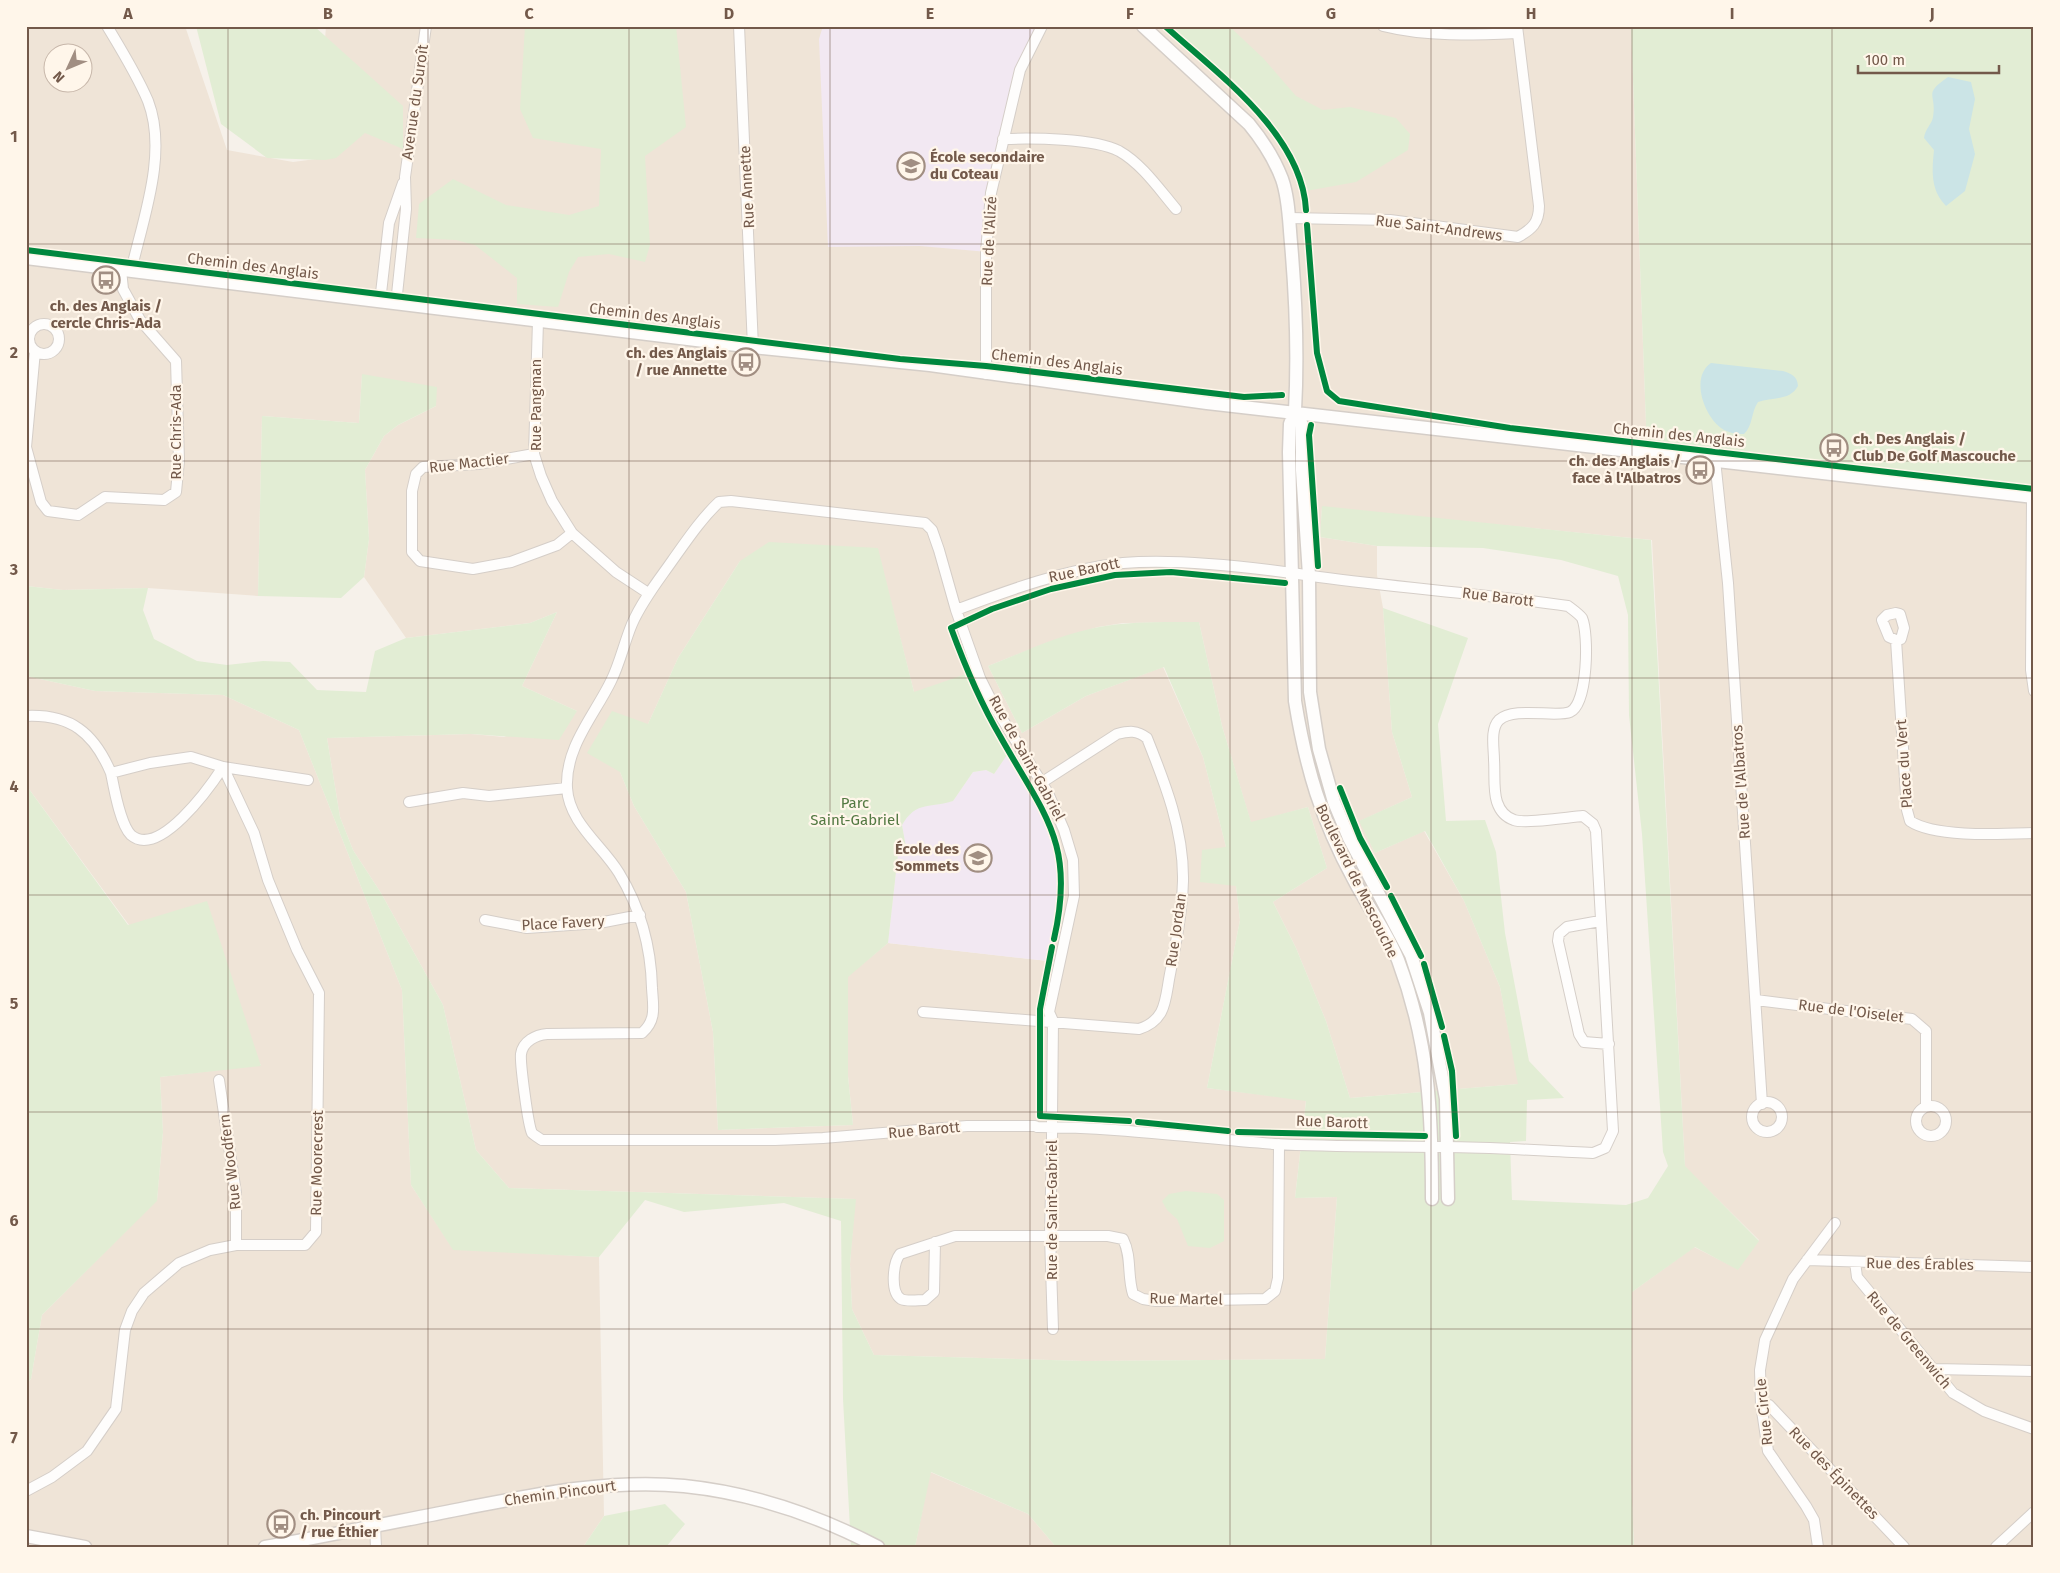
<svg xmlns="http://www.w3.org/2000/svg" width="2060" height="1573" font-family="'Fira Sans',sans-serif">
<rect width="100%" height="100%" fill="#f6f1ea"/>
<path fill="#efe4d7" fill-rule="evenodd" d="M26,26H185L227,150L293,162L316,159L326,26H1631L1647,451L2034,492V1547H1634L1631,1479L1632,1292L1694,1247L1738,1269L1759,1240L1685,1167L1652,540L1322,507L1320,537L1377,546V575L1383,608L1392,732L1412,797L1360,821L1375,853L1424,831L1464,901L1500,987L1519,1084L1350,1098L1326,1021L1296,948L1273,902L1327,868L1308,807L1251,823L1222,726L1199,622L1123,623L1098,627L1046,643L988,666L1022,733L1086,696L1163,667L1203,757L1236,886L1240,920L1207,1088L1306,1100L1295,1198L1337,1197L1325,1359L1085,1361L874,1355L852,1309L850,1264L855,1199L509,1188L476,1150L443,1005L381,893L353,850L340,817L327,738L471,734L504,737L577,711L522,686L557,612L530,623L406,638L364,577L369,539L365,470L384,436L398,425L436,406L362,375L359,423L262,416L258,596L148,588L63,590L26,586ZM52,52H82V82H52ZM877,548L914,692L982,711L1042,811L1060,893L1048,961L888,943L848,976V1076L853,1125L718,1130L713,1032L686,892L634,806L620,772L648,724L678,658L740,561Z
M26,676L95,691L223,695L299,730L402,990L411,1185L453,1249L599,1257L604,1516L583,1547H26V1384L31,1379L42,1315L157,1200L163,1132L160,1077L261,1065L129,925L26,785Z
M930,1472L1028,1514L1056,1547H915Z"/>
<path fill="#f2e8f2" d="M823,26H1042L1020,70L991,193L988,252L920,246L828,247L819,39Z
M1007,755L1042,811L1052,836L1058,861L1059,909L1048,961L888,943L898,854L907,852L902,825L908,814L918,807L953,801L973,772L986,770L994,774Z"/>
<path fill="#e2edd4" d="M196,26H314L403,106V149L365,133L336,158L325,160L267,158L221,124Z
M525,26H676L686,127L645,156L650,245L645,262L609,254L578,257L569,272L558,307L517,304V278L475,245L456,240L416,238L419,204L453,179L506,205L569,215L599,206L601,149L533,138L520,109Z
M1168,26H1229L1263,58L1296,96L1323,110L1350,107L1396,118L1410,134L1408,150L1356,182L1306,191L1288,146L1271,126Z
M1631,26H2034V497L1647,451Z
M362,374L437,387L436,406L398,425L384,436L365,470L369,539L364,577L341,598L258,596L262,416L359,423Z
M1322,506L1651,540L1685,1166L1759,1241L1738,1270L1695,1247L1632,1292L1631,1479L1634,1547H1056L1028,1514L931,1472L915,1547H851L843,1399L841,1221L784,1203L684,1212L645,1200L599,1257L453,1250L411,1185L402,990L299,730L223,695L95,691L26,676V586L63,590L148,588L143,610L154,639L197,661L227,665L263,661L290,662L317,690L366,692L375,651L406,638L530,623L557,612L522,686L577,711L559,740L471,734L327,738L340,817L353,850L381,893L443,1005L476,1150L509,1188L856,1199L850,1264L852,1309L874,1355L1085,1361L1325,1359L1337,1197L1295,1198L1306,1101L1207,1088L1240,920L1236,886L1200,882L1202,850L1226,847L1203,757L1164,667L1086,696L1022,733L988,666C1024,652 1061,634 1099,627C1132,621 1166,622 1199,622L1222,726L1251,822L1308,807L1327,868L1273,902L1296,948L1326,1021L1350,1098L1518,1084L1500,987L1464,901L1425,831L1375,853L1359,821L1412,797L1392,732L1383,608L1468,638L1438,724L1446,821L1485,820L1496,852L1505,933L1529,1061L1564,1098L1527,1100L1526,1141L1510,1142L1512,1200L1626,1205L1648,1198L1668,1166L1663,1152L1642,834L1629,715L1628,615L1618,576L1561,560L1483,548L1377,546L1320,537Z
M769,542L878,548L914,692L966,674L982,711L1007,755L994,774L986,770L973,772L953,801C929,809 917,800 902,825L907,853L898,854L888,943L848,977V1076L853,1125L718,1130L713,1032L686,892L634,806L620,772L587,753L612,711L648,724L678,658L740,561Z
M26,785L128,925L207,901L261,1066L160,1077L163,1132L157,1201L42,1315L31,1379L26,1384Z
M1186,1191L1217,1194L1224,1200V1241L1210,1248L1188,1246L1177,1219L1167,1210L1162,1201L1169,1194Z
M665,1504L685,1524L666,1547H583L604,1516Z"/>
<path fill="#cbe4e6" d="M1948,77L1971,82L1975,99L1969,129L1975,154L1965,191L1946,206C1930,190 1932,170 1934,150L1924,138C1925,129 1932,124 1933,117C1937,93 1922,95 1948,77Z
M1711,363L1783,371C1792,374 1797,376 1798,386C1790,401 1772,397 1758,402C1751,412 1753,426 1744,434C1736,434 1728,433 1721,428C1704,416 1690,377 1711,363Z"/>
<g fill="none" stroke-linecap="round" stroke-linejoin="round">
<g stroke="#d5cec8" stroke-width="12">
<path id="minor" d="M107,26C122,51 137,75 148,101C168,153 143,219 131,271
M739,26L753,347
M1383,26C1427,37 1472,35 1517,33
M1003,139C1032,138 1094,138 1119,151C1142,164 1159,189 1176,209
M1289,218L1390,220L1518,237C1532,229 1539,223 1539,206L1517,26
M380,302L389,223L403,183
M396,304L406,209L405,177L426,26
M538,321L534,454L541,476L552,501L572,533L616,572L648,593
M29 339a15 15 0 1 1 30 0a15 15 0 1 1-30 0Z
M35,351L26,447L41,502L48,511L78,515L105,497L164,500L176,492L179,461L176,361L140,320L123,289L121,270
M986,374V252L991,193L1020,70L1042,26
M534,454L478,464L423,467L416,474L412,491V552L420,561L473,569L511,562L557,545L572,533
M1715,460L1728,583L1762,1104
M2032,497L2031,670L2034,691
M956,610C1009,590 1066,569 1123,563C1182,558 1260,568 1319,577C1402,588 1485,594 1568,606C1572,609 1579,614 1582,618C1589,634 1588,704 1570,712C1556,718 1514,706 1499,720C1490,729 1494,748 1494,760C1495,773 1493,790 1497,802C1500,811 1505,817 1514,820C1524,824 1569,817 1583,816L1593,824L1596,831L1613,1131L1605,1148L1593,1153C1544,1151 1494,1147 1445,1147C1389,1146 1331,1147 1275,1144C1195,1138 1117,1127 1037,1127L1035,1126H967L823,1138L775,1140H542C539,1138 534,1135 532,1133C528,1125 520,1063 521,1054C523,1041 536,1035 547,1034L642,1033C657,1020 653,1006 652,988C651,947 641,909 619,873C602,845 569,823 567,788C565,747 594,716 611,681C620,663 624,643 632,624C642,601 658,581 672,561C687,540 701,519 719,502L731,501L925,523L932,530L939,550L956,610L980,678L993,704L1048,793L1064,830L1073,860L1074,896L1049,1012L1053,1021L1052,1117C1052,1126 1052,1136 1052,1145L1050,1236L1053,1329
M1896,613L1900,614L1904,628L1901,639L1896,640L1889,637L1882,620L1887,615Z
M1896,640L1907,810L1910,821C1935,838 2003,834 2034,833
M26,716C71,714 94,733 111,773
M223,767C210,787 159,859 131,835C120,824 114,788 111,773L150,763L191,757L223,767L308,780
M409,802L463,793L489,796L567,788
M485,920L527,928L599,923L640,915
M1600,921L1567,927L1559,934L1558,941L1579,1034L1584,1042L1609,1044
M1756,1000L1912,1019L1926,1031V1106
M923,1012L1139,1029C1167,1020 1165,999 1170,974C1176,943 1182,913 1183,881C1184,831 1165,783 1147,738C1137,730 1129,731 1117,734L1041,783
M219,1080L236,1193V1245
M1752 1117a15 15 0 1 1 30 0a15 15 0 1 1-30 0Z
M1916 1121a15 15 0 1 1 30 0a15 15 0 1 1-30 0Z
M935,1242L934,1292L925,1300C918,1300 907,1302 901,1299C890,1292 893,1263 900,1254L955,1236H1108L1123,1239C1132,1257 1127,1275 1133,1294L1143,1299L1156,1301L1265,1299L1275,1291L1278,1278L1279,1144
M1807,1260L2034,1267
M1855,1262L1857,1277L1953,1393L1984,1411L2034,1429
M1935,1369L2034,1371
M1761,1404L1769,1405L1904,1547
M26,1491L52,1477L87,1451L116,1409L125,1330L132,1311L144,1293L179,1263L210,1250L236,1245H305L316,1232L319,993L297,950L268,880L254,833L223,767
M375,1526L376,1547
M1818,1547L1814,1520L1806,1506L1768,1451L1761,1404L1760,1370L1765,1340L1793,1279L1835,1223
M1996,1547L2034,1512"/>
</g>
<g stroke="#d5cec8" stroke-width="15">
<path id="tertiary" d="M1143,26L1249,124C1263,141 1274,158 1282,179C1289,199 1289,222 1291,243C1296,300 1298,355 1295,411L1290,424L1289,452L1295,701C1306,769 1321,819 1354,880C1368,907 1387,932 1398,960C1429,1043 1432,1112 1432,1199
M26,258L753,347L930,365L1207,403L2034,497
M1295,411L1302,425V470L1309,575L1310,692L1319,749L1334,802L1349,838L1411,955L1430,1013L1446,1099L1448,1199
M26,1536L85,1547
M265,1547C332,1535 399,1521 466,1508C538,1494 610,1479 684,1486C752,1493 817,1515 878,1547"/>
</g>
<use href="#minor" stroke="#fefdfc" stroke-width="10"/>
<use href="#tertiary" stroke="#fefdfc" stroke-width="12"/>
<g stroke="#fff6ea" stroke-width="9">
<path id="cycleway" d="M1165,26C1218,74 1302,134 1306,210
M1307,225L1317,353L1327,391L1339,401L1510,428L2034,489
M26,250L900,359L986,366L1244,397L1282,395
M1311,425L1309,435L1318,566
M1340,788L1360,838L1387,887
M1391,896L1421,956
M1054,939C1076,843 1044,815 1000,736C980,702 965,666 951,628L992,609L1051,589L1115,575L1171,572L1285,583
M1052,947L1040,1009V1116L1129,1121
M1424,964L1442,1027
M1444,1036L1452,1071L1456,1136
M1138,1122L1228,1131
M1238,1132L1425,1136"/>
</g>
<use href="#cycleway" stroke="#00873e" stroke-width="6"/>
</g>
<path fill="none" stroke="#73594a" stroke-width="1" stroke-opacity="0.55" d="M228,26V1547M428,26V1547M629,26V1547M830,26V1547M1030,26V1547M1230,26V1547M1431,26V1547M1632,26V1547M1832,26V1547M26,244H2034M26,461H2034M26,678H2034M26,895H2034M26,1112H2034M26,1329H2034"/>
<defs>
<g id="school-ring" transform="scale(1.4375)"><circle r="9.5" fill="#fff6ea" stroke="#a18e82" stroke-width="1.5"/><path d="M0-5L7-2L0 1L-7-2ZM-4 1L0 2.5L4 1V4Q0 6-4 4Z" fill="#a18e82"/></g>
<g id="bus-ring" transform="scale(1.4375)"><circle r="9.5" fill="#fff6ea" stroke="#a18e82" stroke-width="1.5"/><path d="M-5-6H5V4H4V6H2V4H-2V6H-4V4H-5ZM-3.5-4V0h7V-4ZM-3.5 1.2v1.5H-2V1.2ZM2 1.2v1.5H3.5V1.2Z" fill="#a18e82"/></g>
</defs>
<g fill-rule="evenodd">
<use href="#school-ring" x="911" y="166"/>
<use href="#bus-ring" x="106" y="280"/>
<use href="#bus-ring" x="746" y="362"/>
<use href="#bus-ring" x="1834" y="448"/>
<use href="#bus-ring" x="1700" y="470"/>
<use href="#school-ring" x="978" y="858"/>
<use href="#bus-ring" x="281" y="1524"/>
</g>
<g text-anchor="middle" stroke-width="4.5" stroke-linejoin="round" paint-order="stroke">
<g font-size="15" fill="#73594a" stroke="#fff6ea">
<text transform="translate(415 102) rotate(-82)" y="5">Avenue du Suroît</text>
<text transform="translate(747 187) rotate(-93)" y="5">Rue Annette</text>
<text transform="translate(1439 228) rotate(7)" y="5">Rue Saint-Andrews</text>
<text transform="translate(989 241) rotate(-87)" y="5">Rue de l'Alizé</text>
<text transform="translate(253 266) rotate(7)" y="5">Chemin des Anglais</text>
<text transform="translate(655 316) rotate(7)" y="5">Chemin des Anglais</text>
<text transform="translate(1057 362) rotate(7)" y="5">Chemin des Anglais</text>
<text transform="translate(536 405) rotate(-90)" y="5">Rue Pangman</text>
<text transform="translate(176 432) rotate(-90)" y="5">Rue Chris-Ada</text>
<text transform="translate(1679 435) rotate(6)" y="5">Chemin des Anglais</text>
<text transform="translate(469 463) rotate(-7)" y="5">Rue Mactier</text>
<text transform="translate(1084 570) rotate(-12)" y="5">Rue Barott</text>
<text transform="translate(1498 597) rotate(7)" y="5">Rue Barott</text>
<text transform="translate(1027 758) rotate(61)" y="5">Rue de Saint-Gabriel</text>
<text transform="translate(1904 764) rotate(-94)" y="5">Place du Vert</text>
<text transform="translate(1741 782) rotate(-94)" y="5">Rue de l'Albatros</text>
<text transform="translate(1357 881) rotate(64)" y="5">Boulevard de Mascouche</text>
<text transform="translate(563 923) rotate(-3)" y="5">Place Favery</text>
<text transform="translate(1176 930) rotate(-82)" y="5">Rue Jordan</text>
<text transform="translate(1851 1011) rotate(7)" y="5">Rue de l'Oiselet</text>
<text transform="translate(1332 1122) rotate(2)" y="5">Rue Barott</text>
<text transform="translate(924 1130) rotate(-5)" y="5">Rue Barott</text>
<text transform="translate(230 1162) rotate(-97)" y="5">Rue Woodfern</text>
<text transform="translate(317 1163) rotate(-89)" y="5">Rue Moorecrest</text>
<text transform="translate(1052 1210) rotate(-90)" y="5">Rue de Saint-Gabriel</text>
<text transform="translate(1920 1264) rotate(1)" y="5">Rue des Érables</text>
<text transform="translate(1186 1299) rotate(1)" y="5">Rue Martel</text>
<text transform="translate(1909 1340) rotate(50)" y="5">Rue de Greenwich</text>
<text transform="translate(1764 1412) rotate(-96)" y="5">Rue Circle</text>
<text transform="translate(1834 1473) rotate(46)" y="5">Rue des Épinettes</text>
<text transform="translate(560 1493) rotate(-8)" y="5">Chemin Pincourt</text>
</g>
<g font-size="15" font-weight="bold" fill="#73594a" stroke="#fff6ea" text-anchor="start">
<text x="930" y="162">École secondaire<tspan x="930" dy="17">du Coteau</tspan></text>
<text x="106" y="311" text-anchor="middle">ch. des Anglais /<tspan x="106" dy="17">cercle Chris-Ada</tspan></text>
<text x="727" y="358" text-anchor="end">ch. des Anglais<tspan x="727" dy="17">/ rue Annette</tspan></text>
<text x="1853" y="444">ch. Des Anglais /<tspan x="1853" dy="17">Club De Golf Mascouche</tspan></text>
<text x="1681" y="466" text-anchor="end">ch. des Anglais /<tspan x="1681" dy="17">face à l'Albatros</tspan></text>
<text x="959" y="854" text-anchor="end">École des<tspan x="959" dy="17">Sommets</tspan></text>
<text x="300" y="1520">ch. Pincourt<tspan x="300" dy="17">/ rue Éthier</tspan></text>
</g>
<g font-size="15" fill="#537942" stroke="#fff6ea">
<text x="855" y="808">Parc<tspan x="855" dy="17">Saint-Gabriel</tspan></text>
</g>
</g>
<rect width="2060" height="1573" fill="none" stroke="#fff6ea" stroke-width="55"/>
<g transform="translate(68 68) rotate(226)"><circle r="24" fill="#fff6ea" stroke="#c7b7aa"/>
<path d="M0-4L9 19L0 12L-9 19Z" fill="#a18e82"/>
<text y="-8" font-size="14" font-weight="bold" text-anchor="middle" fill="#73594a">N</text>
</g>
<path d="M1858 65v8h141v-8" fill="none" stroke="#73594a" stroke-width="2.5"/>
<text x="1865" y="65" font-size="15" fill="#73594a" stroke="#fff6ea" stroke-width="4" paint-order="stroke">100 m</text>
<rect x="28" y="28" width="2004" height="1518" fill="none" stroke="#73594a" stroke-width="2"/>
<g font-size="16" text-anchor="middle" font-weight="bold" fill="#73594a">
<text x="128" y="19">A</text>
<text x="328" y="19">B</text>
<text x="529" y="19">C</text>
<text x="729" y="19">D</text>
<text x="930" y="19">E</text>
<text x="1130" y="19">F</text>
<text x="1331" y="19">G</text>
<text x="1531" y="19">H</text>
<text x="1732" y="19">I</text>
<text x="1932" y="19">J</text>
<text x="14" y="142">1</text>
<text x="14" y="358">2</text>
<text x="14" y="575">3</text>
<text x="14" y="792">4</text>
<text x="14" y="1009">5</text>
<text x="14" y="1226">6</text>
<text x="14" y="1443">7</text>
</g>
</svg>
